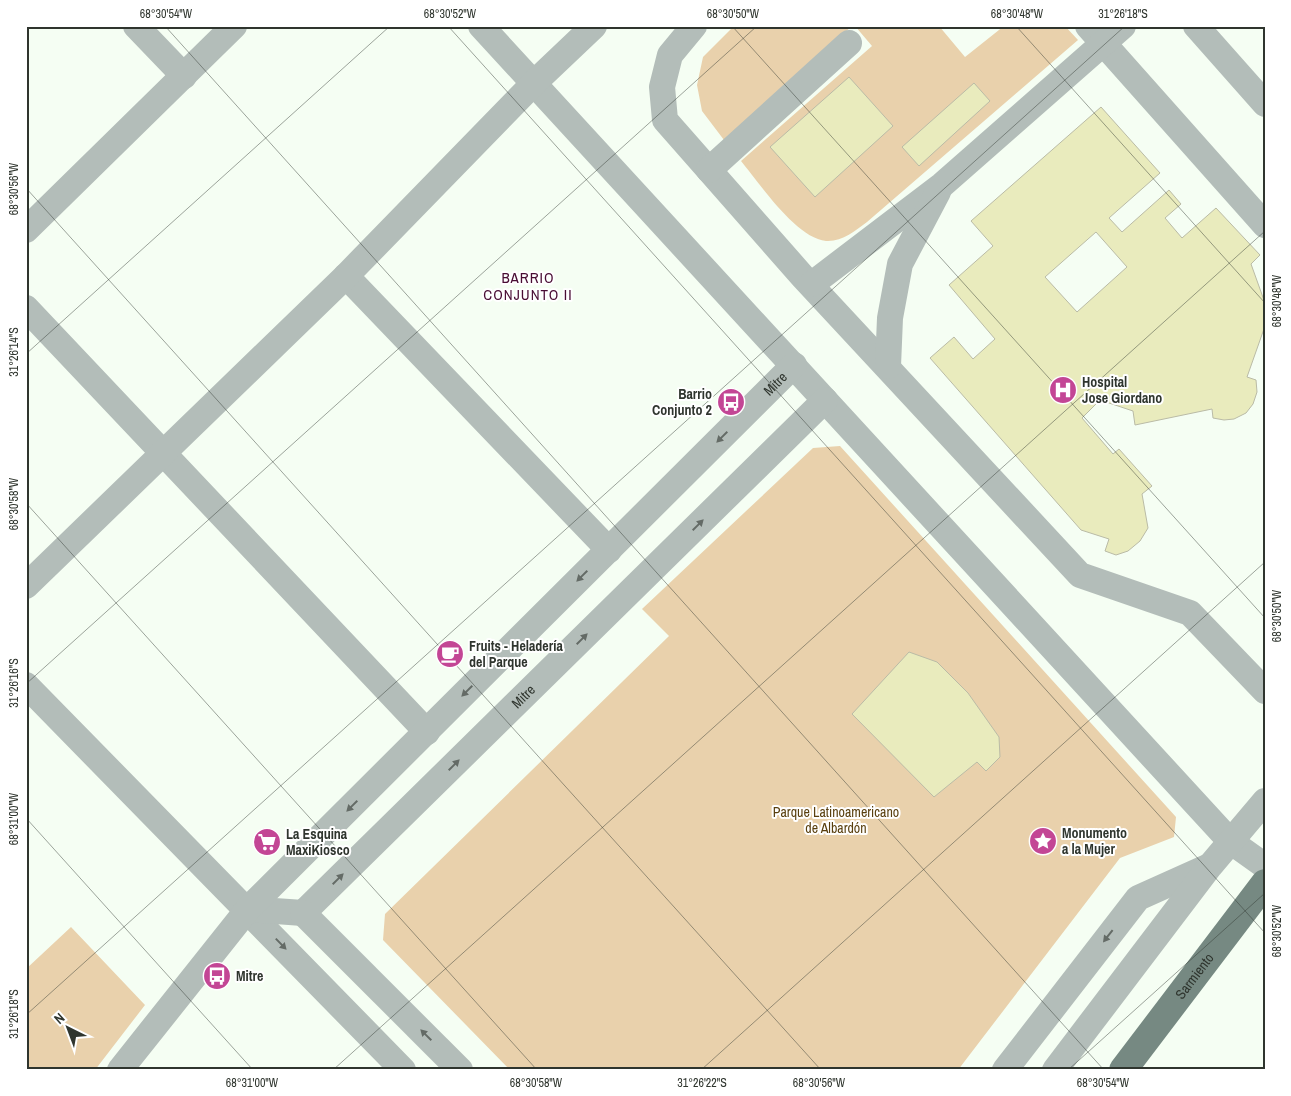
<svg xmlns="http://www.w3.org/2000/svg" width="1291" height="1096" font-family="'Archivo Narrow',sans-serif">
<rect width="100%" height="100%" fill="#f5fef3"/>
<path fill="#e9d1ac" d="M734,26H852L724,140L702,111L697,85L703,57Z
M855,26H939L965,57L1004,26H1065L1078,40L867,222C855,231 842,242 826,241C796,238 760,184 741,161L872,46Z
M840,446L1176,817L1174,837L1120,858L958,1070H510L383,940L385,914L669,636L642,609L813,448Z
M71,927L145,1005L95,1070H26V969Z"/>
<path fill="#e9ebbd" stroke="#babba6" fill-rule="evenodd" d="M849,77L893,126L815,197L770,147Z
M974,83L990,101L919,166L902,147Z
M1101,107L1160,173L1109,218L1122,232L1169,190L1181,204L1165,218L1182,238L1216,208L1260,255L1251,264L1265,303V326L1247,377L1256,380L1257,392L1253,404L1246,413L1234,419L1224,420L1213,418L1212,409L1135,425L1133,411L1100,400L1082,418L1113,454L1119,449L1152,486L1142,494L1148,528L1140,541L1128,551L1116,555L1105,551L1109,539L1081,530L930,358L954,337L973,359L995,339L949,285L993,246L971,221ZM1096,232L1127,267L1077,312L1045,277Z
M909,652L937,662L968,693L999,737L1000,757L986,771L977,762L934,797L852,714Z"/>
<g fill="none" stroke-linecap="round" stroke-linejoin="round">
<g stroke="#b3bdb9" stroke-width="26">
<path d="M136,26L184,76"/>
<path d="M481,26L1230,841L1265,866"/>
<path d="M694,26L670,55L662,87L665,120L803,277L1080,575L1190,613L1265,691"/>
<path d="M1088,26L1265,225"/>
<path d="M1196,26L1265,104"/>
<path d="M709,170L849,43"/>
<path d="M26,230L234,26"/>
<path d="M346,276L609,550"/>
<path d="M812,284L942,185L1123,26"/>
<path d="M26,308L427,732"/>
<path d="M888,366L890,318L900,264L938,192"/>
<path d="M26,586L346,276L535,82L594,26"/>
<path d="M26,685L403,1070"/>
<path id="s1" d="M248,909L303,913L825,400"/>
<path d="M303,913L460,1070"/>
<path id="s2" d="M120,1070L248,909L794,365"/>
<path d="M1005,1070L1138,898L1207,867"/>
<path d="M1055,1070L1210,866L1265,801"/>
</g>
<path stroke="#768982" stroke-width="28" id="s3" d="M1123,1070L1265,883"/>
</g>
<defs><path id="oneway-solid" d="M-6-.8H1V-3.2L6.5 0L1 3.2V.8H-6Z" transform="scale(1.25)"/></defs>
<g fill="#646b66">
<use href="#oneway-solid" transform="translate(722 437) rotate(135)"/>
<use href="#oneway-solid" transform="translate(698 525) rotate(-45)"/>
<use href="#oneway-solid" transform="translate(582 576) rotate(135)"/>
<use href="#oneway-solid" transform="translate(582 639) rotate(-45)"/>
<use href="#oneway-solid" transform="translate(467 691) rotate(135)"/>
<use href="#oneway-solid" transform="translate(454 765) rotate(-45)"/>
<use href="#oneway-solid" transform="translate(352 806) rotate(135)"/>
<use href="#oneway-solid" transform="translate(338 879) rotate(-45)"/>
<use href="#oneway-solid" transform="translate(1108 936) rotate(128)"/>
<use href="#oneway-solid" transform="translate(281 944) rotate(46)"/>
<use href="#oneway-solid" transform="translate(426 1035) rotate(-135)"/>
</g>
<path fill="none" stroke="#2f352e" stroke-width="1" stroke-opacity="0.45" d="M165,26L1104,1070M448,26L1265,933M732,26L1265,618M1016,26L1265,303M26,188L821,1070M26,354L390,26M26,503L537,1070M26,684L757,26M26,818L253,1070M26,1015L1125,26M333,1070L1265,231M701,1070L1265,562M1068,1070L1265,893"/>
<defs>
<g id="hospital-disc" transform="scale(1.4375)"><circle r="9.5" fill="#c34695" stroke="#fff"/><path d="M-5-5h3v3.5h4V-5h3V5h-3V1.5h-4V5h-3Z" fill="#fff"/></g>
<g id="bus-disc" transform="scale(1.4375)"><circle r="9.5" fill="#c34695" stroke="#fff"/><path d="M-5-6H5V4H4V6H2V4H-2V6H-4V4H-5ZM-3.5-4V0h7V-4ZM-3.5 1.2v1.5H-2V1.2ZM2 1.2v1.5H3.5V1.2Z" fill="#fff"/></g>
<g id="cafe-disc" transform="scale(1.4375)"><circle r="9.5" fill="#c34695" stroke="#fff"/><path d="M-5.5-4.5H6V0H3Q3 3.5 0 3.5H-2.5Q-5.5 3.5-5.5 0ZM3-3.2v2h1.7v-2ZM-6 4.5H4V6H-6Z" fill="#fff"/></g>
<g id="sight-disc" transform="scale(1.4375)"><circle r="9.5" fill="#c34695" stroke="#fff"/><path d="M0-6L1.8-2.2L6-1.7L2.9 1.2L3.7 5.4L0 3.3L-3.7 5.4L-2.9 1.2L-6-1.7L-1.8-2.2Z" fill="#fff"/></g>
<g id="supermarket-disc" transform="scale(1.4375)"><circle r="9.5" fill="#c34695" stroke="#fff"/><path d="M-6-5.5h2.5l.6 2H6L4.5 2H-2.5L-4.4-4H-6ZM-1.5 3.2a1.3 1.3 0 1 0 .1 0ZM3 3.2a1.3 1.3 0 1 0 .1 0Z" fill="#fff"/></g>
</defs>
<g fill-rule="evenodd">
<use href="#hospital-disc" x="1063" y="390"/>
<use href="#bus-disc" x="731" y="402"/>
<use href="#cafe-disc" x="450" y="654"/>
<use href="#sight-disc" x="1043" y="841"/>
<use href="#supermarket-disc" x="267" y="842"/>
<use href="#bus-disc" x="217" y="976"/>
</g>
<g text-anchor="middle" stroke-width="4" stroke-linejoin="round" paint-order="stroke">
<g font-size="14" font-weight="bold" fill="#2f352e" stroke="#fff" text-anchor="start">
<text x="1082" y="387">Hospital<tspan x="1082" dy="16">Jose Giordano</tspan></text>
<text x="712" y="399" text-anchor="end">Barrio<tspan x="712" dy="16">Conjunto 2</tspan></text>
<text x="469" y="651">Fruits - Heladería<tspan x="469" dy="16">del Parque</tspan></text>
<text x="1062" y="838">Monumento<tspan x="1062" dy="16">a la Mujer</tspan></text>
<text x="286" y="839">La Esquina<tspan x="286" dy="16">MaxiKiosco</tspan></text>
<text x="236" y="981">Mitre</text>
</g>
<g font-size="14" fill="#2f352e" stroke="#fff">
<text dy="5" stroke="none"><textPath href="#s2" startOffset="950">Mitre</textPath></text>
<text dy="5" stroke="none"><textPath href="#s1" startOffset="364">Mitre</textPath></text>
<text dy="5" stroke="none"><textPath href="#s3" startOffset="118">Sarmiento</textPath></text>
</g>
<g font-size="14" fill="#593f0e" stroke="#fff">
<text x="836" y="817">Parque Latinoamericano<tspan x="836" dy="16">de Albardón</tspan></text>
</g>
<g font-size="15" letter-spacing="1" fill="#490d34" stroke="#fff">
<text x="528" y="283">BARRIO<tspan x="528" dy="17">CONJUNTO II</tspan></text>
</g>
</g>
<rect width="1291" height="1096" fill="none" stroke="#ffffff" stroke-width="55"/>
<g transform="translate(68 1028) rotate(318)" stroke="#ffffff" stroke-width="4" paint-order="stroke">
<path d="M0-4L9 19L0 12L-9 19Z" fill="#2f352e"/>
<text y="-8" font-size="14" font-weight="bold" text-anchor="middle" fill="#2f352e">N</text>
</g>
<rect x="28" y="28" width="1236" height="1040" fill="none" stroke="#2f352e" stroke-width="2"/>
<g font-size="12" text-anchor="middle" fill="#2f352e">
<text x="166" y="18">68°30'54"W</text>
<text x="450" y="18">68°30'52"W</text>
<text x="733" y="18">68°30'50"W</text>
<text x="1017" y="18">68°30'48"W</text>
<text x="1123" y="18">31°26'18"S</text>
<text transform="translate(14 189) rotate(-90)" y="4">68°30'56"W</text>
<text transform="translate(1277 301) rotate(-90)" y="4">68°30'48"W</text>
<text transform="translate(14 352) rotate(-90)" y="4">31°26'14"S</text>
<text transform="translate(14 504) rotate(-90)" y="4">68°30'58"W</text>
<text transform="translate(1277 616) rotate(-90)" y="4">68°30'50"W</text>
<text transform="translate(14 683) rotate(-90)" y="4">31°26'16"S</text>
<text transform="translate(14 819) rotate(-90)" y="4">68°31'00"W</text>
<text transform="translate(1277 931) rotate(-90)" y="4">68°30'52"W</text>
<text transform="translate(14 1014) rotate(-90)" y="4">31°26'18"S</text>
<text x="252" y="1087">68°31'00"W</text>
<text x="536" y="1087">68°30'58"W</text>
<text x="702" y="1087">31°26'22"S</text>
<text x="819" y="1087">68°30'56"W</text>
<text x="1103" y="1087">68°30'54"W</text>
</g>
</svg>
